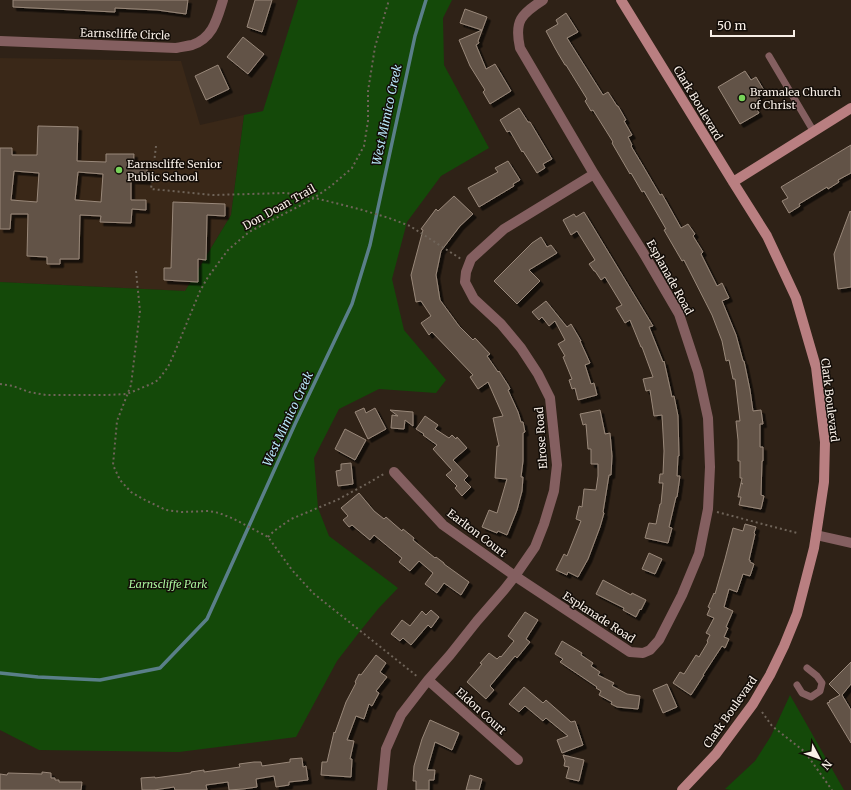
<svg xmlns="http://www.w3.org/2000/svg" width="851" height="790" font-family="Merriweather,serif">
<defs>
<filter id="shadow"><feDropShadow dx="3.5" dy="3.5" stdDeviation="0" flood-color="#0009"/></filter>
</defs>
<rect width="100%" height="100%" fill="#2f2217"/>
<path fill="#3a2818" d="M0,58L181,61L200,125L244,115L231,215L185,291L0,282Z"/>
<path fill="#144909" d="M298,0H452L443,18L444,65L489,148L441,176L407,222L392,279L404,330L446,380L436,393L379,389L339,409L314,458L318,508L329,536L398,588L378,609L361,630L337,661L296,737L179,752L39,750L0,730V282L185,291L231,215L244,115L263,111Z
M790,695L844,790H731L725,789L755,761L771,736Z"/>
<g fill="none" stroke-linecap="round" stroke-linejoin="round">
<path stroke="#5a7f89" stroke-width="3.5" d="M0,673L38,677L100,680L160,668L207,619L295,424L352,304L370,245L415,36L426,0"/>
</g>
<path fill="#625346" stroke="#99887a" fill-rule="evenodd" filter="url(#shadow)" d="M13,0H188L186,14L157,10L115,8V12L13,7Z
M255,0H272L262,32L247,27Z
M465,9L487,17L478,41L479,43L476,45L486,69L495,64L511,91L490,104L483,92L485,90L470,66L459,40L482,30L460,23Z
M566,13L578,32L567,38L603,95L608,92L617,106H618L626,120L624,121L632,135L628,137L632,145L631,146L643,166L660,195L662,194L681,228L688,224L695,234L693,236L703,252L701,254L717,286L722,283L729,298L722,301L736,335L743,361H744L750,390L753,411L761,410L763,424H760V447H763V461H762L761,495L764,496L761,509L739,505L741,497H738L741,483L743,484L741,483L742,478H740V461H738V440L736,421H740L735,379H733L729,360L726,361L722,341L712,315L684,260L682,261L664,230L666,229L644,191L642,192L631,173L630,174L612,143L613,142L593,110L591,111L585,101L587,99L566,65H565L559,55L555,48L546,31L558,24L556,20Z
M243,37L264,54L248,74L227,57Z
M218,65L229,89L206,100L195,76Z
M745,71L751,80L756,77L765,92L758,96L761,101L754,105L759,113L740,124L718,87Z
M519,108L528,122H530L552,159L543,164L545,168L537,173L523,151L522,152L510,131L507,132L500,120Z
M38,126L78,127L77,161L106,162V154H134L133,168H147V181L131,180V200H146V210L132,209L131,223L100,222L101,216L80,215L79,259H60V264H47V257L27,256L28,214H11L10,229H0V148H12V155H37ZM14,171L39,173L37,202L11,200ZM78,172L103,174L101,202L75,200Z
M851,145V173L838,180L839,182L828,189L827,187L799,204L800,206L789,213L782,201L788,198L781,187Z
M508,161L520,180L513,184L514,186L479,207L468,188L498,172L495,168Z
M454,196L473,214L460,226L441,251L436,275L440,300L459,326L473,340L475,338L490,354L487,356L498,372L499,371L508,385L510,389L508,390L518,412L521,422H523L525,432L523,433V461L521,477H523L522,491L517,510L507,535L498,531L497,533L482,527L489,510L497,513L507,479L495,478L497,446H499L493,418L503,416L488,382L478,389L470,377L473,375L432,332L429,335L421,323L431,316L421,301L416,302L411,275L423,230L421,229L436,209L438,211Z
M173,202L225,204V216L207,215L206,260L198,259V282L164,280V268H171Z
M850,211L851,212V287L838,289L834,254Z
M584,212L653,326L649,327L663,362L664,361L672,397L674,396L678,416L679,456H678L677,476H680L677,497H676L669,527L672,528L668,543L645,538L649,523L656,524L660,504H661L663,483H659L660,474H663L664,451L662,415L654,416L650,390L646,391L643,379L653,377L642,347H641L630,320L625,323L616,308L622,305L605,277L601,280L595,271H594L589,264L595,260L577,231L571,235L563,220L574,214L576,217Z
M541,237L547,247L551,245L557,253L529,270L540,281L517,304L494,281L532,243Z
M546,301L567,327L571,324L581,341H580L590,363L585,365L591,384L594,383L597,395L578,400L575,388L572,389L569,380L572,379L563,357L565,356L558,344L565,340L555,321L549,326L542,317L539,320L532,312Z
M364,408L366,413L375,408L386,429L368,439L355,412Z
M390,410L413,412V426L405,420L404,429L391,428L392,415L398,416Z
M600,410L605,434L610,433L612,456L611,475H609L603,512L604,513L600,527L588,559L578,577L568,572L567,575L556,570L564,554L567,556L581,521L576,519L579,506L582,507L584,489L596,490L598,476V464H591V449H588L586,424L583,425L580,414Z
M425,416L438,425L435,429L449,438L452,435L456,439L457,437L467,448L453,460L468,476L464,480L471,487L462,496L455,488L457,486L446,475L452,470L433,449L437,445L423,435L424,434L416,429Z
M345,429L366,440L355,460L335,449Z
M351,463L353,484L338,486L336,471L341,470V464Z
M359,493L374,511L384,519L386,517L402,531L403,529L414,538L413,540L435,558L436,557L444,563V564L469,582L461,595L444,583L437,593L425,584L433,573L419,561L410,571L399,562L402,558L374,535L370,540L352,525L349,527L343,520L348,516L341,508Z
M745,524L756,527L754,533L755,534L749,560H750V562L754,564L750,576L743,574L737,592L729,589L724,607L733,611L726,627L728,628L724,637L729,639L725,648L722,646L703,675H704L691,695L673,683L680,672L684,674L696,655L699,657L708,642L707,641L710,635L706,633L714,618L707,615L710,608L708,607L714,593L715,594L725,559L733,528L743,531Z
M649,553L662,559L655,574L642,569Z
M603,580L631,595L632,593L646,600L641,610L640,609L636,617L623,610L624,608L596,594Z
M431,610L439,617L431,628L428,625L411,645L403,638L400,641L391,634L402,620L410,626L422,611L426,615Z
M525,612L538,620L526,639L530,642L517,658L515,656L490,686L494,690L486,699L467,682L482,664L480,663L489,653L497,659L500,656L501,657L514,641L508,636Z
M562,641L582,653L581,655L593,663L591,666L600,672L598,675L614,683L612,686L627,694L640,696L638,709L617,707L611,704L612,702L599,695L601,691L596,688L597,687L560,662L563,659L555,654Z
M376,655L386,663L380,672L387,677L376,691L379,693L372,706L369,704L364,719L356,716L347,740L354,741L350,759H352L351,777L321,775L322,762H327L334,732L335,733L346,702L356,683L355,682L359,674L361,675Z
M851,662V684L842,695L851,710V743L827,703L830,702L829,701L840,695L829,684Z
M667,684L677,707L663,713L653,690Z
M524,687L543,703L546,700L571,722L575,721L583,745L562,753L557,740L568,736L546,718L543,721L525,706L519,712L509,704Z
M430,720L459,733L452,750L435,742L427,770H435L434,780H429V790H416V781H413L414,766L422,739Z
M563,755L584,760L579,781L566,778L569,767L564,766L565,761Z
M302,758L303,767L306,766L308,780L289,782V785L276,787L274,776L256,779L257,787L243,789L229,790L228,782L206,785L207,790H175L174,787L154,790H142L141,778L155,777V778L191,773V772L204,770V772L240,767L239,764L254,762H261L262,766L290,762V759Z
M42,772L51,773V778H55V780H59V782H82L81,790H0V774L7,775L8,773L42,774Z
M470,775L482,779L479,790H466Z"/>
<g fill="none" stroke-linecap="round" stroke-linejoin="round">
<path stroke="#6f6459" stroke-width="2" stroke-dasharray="2 3" stroke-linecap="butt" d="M156,146L151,189L213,195L286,193L315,198L359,209L389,218L410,226L461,259
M136,271L140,311L131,385L117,421L113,465L120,480L131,492L145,500L166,510L182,512L209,511L219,513L234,519L268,537L292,570L313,593L418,677
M0,384L13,386L29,392L46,395H107L127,394L151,384L158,380L168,367L174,354L200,291L208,277L228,250L249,232L311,200L331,186L352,168L364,146L368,121V91L375,47L389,0
M717,512L797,533
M268,537L274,531L291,519L337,500L372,481L380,476L384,474
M762,712L772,726L805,752L832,790"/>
<path stroke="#845f60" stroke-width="7" d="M769,56L814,132
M797,685L802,693L811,697L820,691L822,683L817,676L807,668"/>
<path stroke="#845f60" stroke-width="10" d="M0,41L176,48C181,47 187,46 192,45C213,38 217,19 223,0
M394,472L443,525L515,576L630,652L643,653L650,650L659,640L682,595L699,554L708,509L710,467L708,418L698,372L679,314L644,254L594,174L520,48C514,21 521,14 543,0
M816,535L851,543
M428,680L518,760
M382,790L386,749L401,715L428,680L450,655L477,621L504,590L515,576L535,547L544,524L554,491L557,465L550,398L538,374L521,348L501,324L474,299L465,282L466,272L471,259L504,229L594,174"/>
<path stroke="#b97f81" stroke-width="10" d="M621,0L733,182L767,236L796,298L816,367L825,442L824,482L818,522L814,548L797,614L784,646L770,675L753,704L716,754L682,790
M733,182L851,108"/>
</g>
<g fill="#77d259" stroke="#130d08" stroke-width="1.5">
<circle cx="742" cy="98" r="4"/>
<circle cx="119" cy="170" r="4"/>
</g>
<g text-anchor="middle" stroke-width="3" stroke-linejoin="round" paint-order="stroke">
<g font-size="11" fill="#f8efe7" stroke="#130d08">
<text transform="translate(125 34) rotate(2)" y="4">Earnscliffe Circle</text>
<text transform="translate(698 103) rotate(59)" y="4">Clark Boulevard</text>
<text transform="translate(279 207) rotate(-29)" y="4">Don Doan Trail</text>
<text transform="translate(670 277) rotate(61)" y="4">Esplanade Road</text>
<text transform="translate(830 400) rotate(83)" y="4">Clark Boulevard</text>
<text transform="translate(541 438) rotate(-94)" y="4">Elrose Road</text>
<text transform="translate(477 533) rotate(37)" y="4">Earlton Court</text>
<text transform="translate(599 617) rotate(33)" y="4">Esplanade Road</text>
<text transform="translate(481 711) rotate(42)" y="4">Eldon Court</text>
<text transform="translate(730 712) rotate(-55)" y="4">Clark Boulevard</text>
</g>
<g font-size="11" fill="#f8efe7" stroke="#130d08" text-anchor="start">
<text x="750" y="96">Bramalea Church<tspan x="750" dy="13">of Christ</tspan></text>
<text x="127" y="168">Earnscliffe Senior<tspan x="127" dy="13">Public School</tspan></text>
</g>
<g font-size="11" font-style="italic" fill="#a9f49c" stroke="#130d08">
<text x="168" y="588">Earnscliffe Park</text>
</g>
<g font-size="12" font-style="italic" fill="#b8e7fa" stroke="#130d08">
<text transform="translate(387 115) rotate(-78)" y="4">West Mimico Creek</text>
<text transform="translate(288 419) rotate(-65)" y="4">West Mimico Creek</text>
</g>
</g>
<g transform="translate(819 758) rotate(131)" stroke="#130d08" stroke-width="3" paint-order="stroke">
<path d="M0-3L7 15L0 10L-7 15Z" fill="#f8efe7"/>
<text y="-6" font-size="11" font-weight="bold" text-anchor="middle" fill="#f8efe7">N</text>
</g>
<path d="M711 30v6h83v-6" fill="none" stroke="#f8efe7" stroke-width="2"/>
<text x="717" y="30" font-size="12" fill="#f8efe7" stroke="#130d08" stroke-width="3" paint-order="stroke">50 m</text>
</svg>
